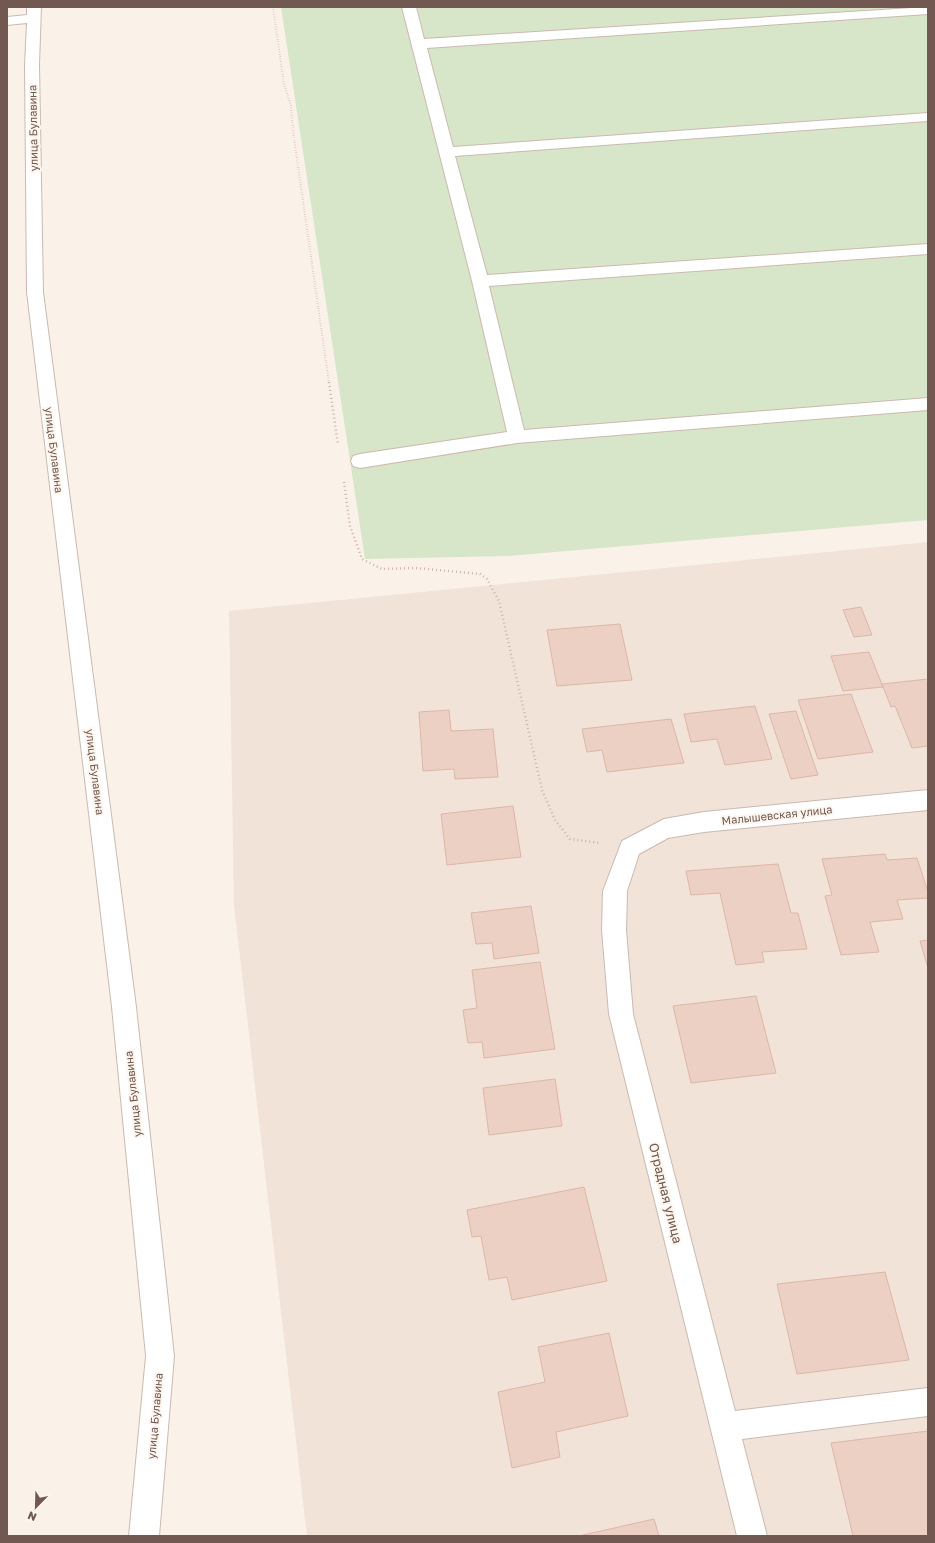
<svg xmlns="http://www.w3.org/2000/svg" width="935" height="1543" font-family="'Golos Text',sans-serif">
<rect width="100%" height="100%" fill="#faf2e9"/>
<path fill="#f1e3d8" d="M928,542V1536H307L234,905L229,611Z"/>
<path fill="#d7e6c9" d="M281,7H928V520L509,556L365,559Z"/>
<path fill="#ecd0c4" stroke="#ddb6a6" d="M861,607L872,635L854,637L843,610Z
M620,624L632,680L557,686L547,630Z
M869,652L883,687L843,691L831,656Z
M928,679V746L912,748L895,706L891,707L882,684Z
M851,694L873,752L818,759L798,700Z
M755,706L772,759L725,765L717,739L691,742L684,714Z
M449,710L451,731L493,729L498,777L455,779L454,769L423,771L419,712Z
M796,711L818,775L791,779L769,714Z
M671,719L684,763L607,772L602,750L587,752L582,729Z
M513,806L521,857L447,865L441,814Z
M885,854L887,860L917,858L928,892V898L897,900L903,919L870,922L879,952L841,955L825,896L832,895L822,859Z
M778,864L791,913H798L807,949L762,952L764,962L736,965L720,893L691,895L686,871Z
M531,906L539,953L494,959L492,943L476,944L471,913Z
M928,940V968L920,941Z
M540,962L555,1049L484,1058L482,1042L468,1043L463,1010L477,1008L472,970Z
M756,996L776,1073L691,1083L673,1006Z
M555,1079L562,1126L489,1135L483,1088Z
M584,1187L607,1281L512,1300L507,1277L489,1280L481,1236L472,1237L467,1210Z
M885,1272L909,1360L797,1374L777,1284Z
M609,1333L628,1416L556,1432L560,1457L512,1468L498,1392L545,1382L538,1347Z
M928,1431V1536H853L831,1443Z
M654,1519L659,1536H579Z"/>
<g fill="none" stroke-linecap="round" stroke-linejoin="round">
<g stroke="#cbb9b0" stroke-width="2">
<path id="minor" d="M27,7H41L39,65L43,292L136,1007L174,1356L159,1536H129L146,1356L112,1007L27,292L25,65L27,23L7,25V17L27,15Z
M402,7H416L424,39L928,7V14L427,48L453,147L928,113V121L455,156L487,275L928,244V254L489,286L524,430L928,398V410L517,443L360,468L353,466L351,461L353,456L360,454L507,432L472,281Z
M928,790V810L704,832L668,838L639,854L627,891L626,930L633,1014L735,1411L928,1388V1416L742,1439L767,1536H737L609,1014L602,930L603,891L622,841L664,819L704,812Z"/>
</g>
<path stroke="#d1b3a7" stroke-width="2" stroke-dasharray="0.5 2" stroke-linecap="butt" d="M273,7L284,84L291,106L293,131L329,383"/>
<path stroke="#d1b3a7" stroke-width="2.5" stroke-dasharray="1 3" stroke-linecap="butt" d="M329,382L338,445
M344,482L350,526L362,559L382,569L416,568L480,574L487,579L499,601L542,790L555,820L570,839L600,843"/>
<use href="#minor" fill="#fff" fill-rule="evenodd"/>
</g>
<g text-anchor="middle" stroke-width="4" stroke-linejoin="round" paint-order="stroke">
<g font-size="11" fill="#715850" stroke="#fdf6ef">
<text transform="translate(33 128) rotate(-91)" y="4">улица Булавина</text>
<text transform="translate(54 450) rotate(83)" y="4">улица Булавина</text>
<text transform="translate(95 772) rotate(83)" y="4">улица Булавина</text>
<text transform="translate(777 815) rotate(-6)" y="4">Малышевская улица</text>
<text transform="translate(133 1094) rotate(-96)" y="4">улица Булавина</text>
<text transform="translate(155 1416) rotate(-85)" y="4">улица Булавина</text>
</g>
<g font-size="13" fill="#715850" stroke="#fdf6ef">
<text transform="translate(666 1193) rotate(76)" y="5">Отрадная улица</text>
</g>
</g>
<rect width="935" height="1543" fill="none" stroke="#715850" stroke-width="16"/>
<g transform="translate(36 1507) rotate(203)" stroke="#fdf6ef" stroke-width="3" paint-order="stroke">
<path d="M0-3L7 15L0 10L-7 15Z" fill="#715850"/>
<text y="-6" font-size="11" font-weight="bold" text-anchor="middle" fill="#715850">N</text>
</g>
</svg>
